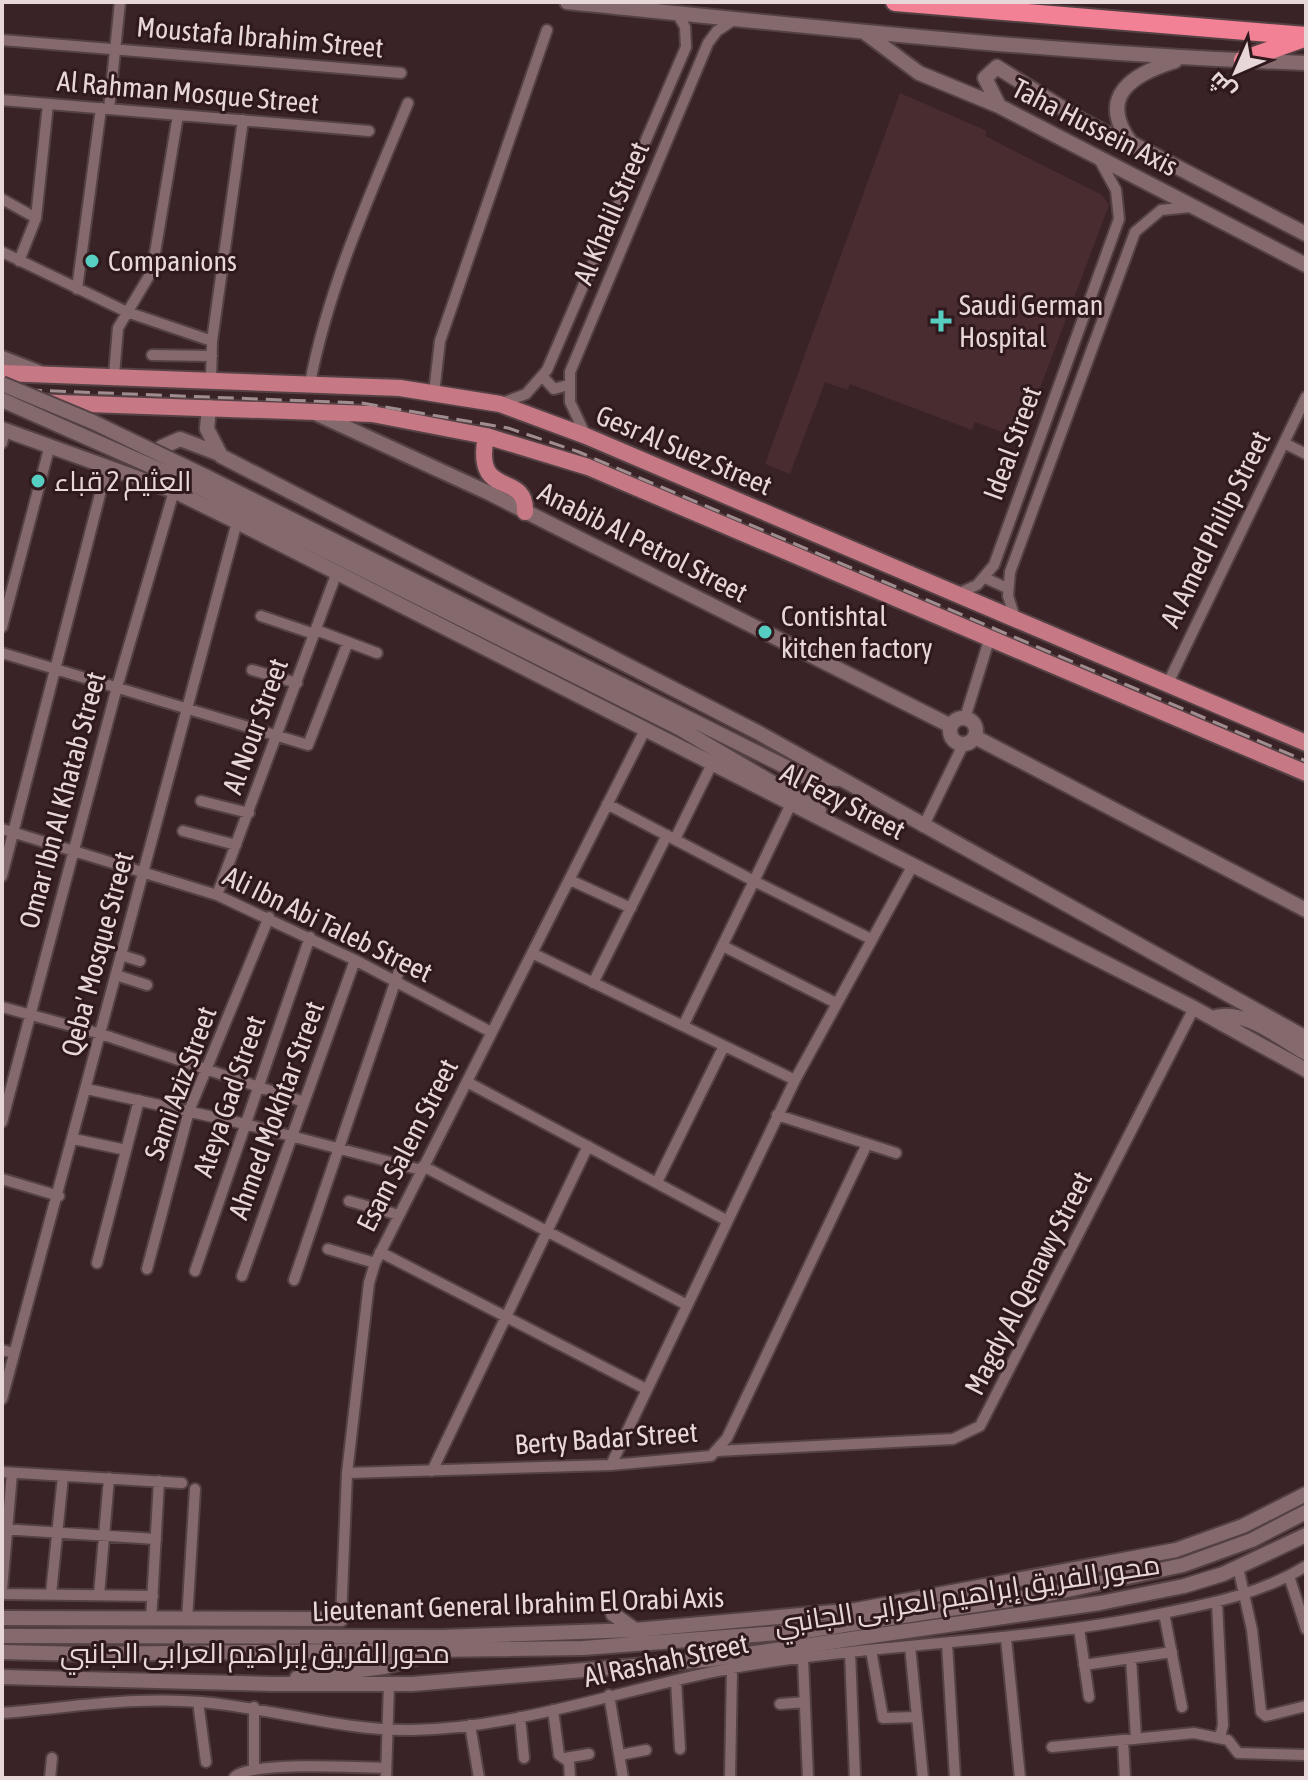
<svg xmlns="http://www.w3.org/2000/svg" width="1308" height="1780" font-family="'Asap Condensed',Cairo,sans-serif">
<rect width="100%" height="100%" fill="#392326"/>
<path fill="#492c30" d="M900,93L987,131L985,136L1102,195L1109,205L1021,439L975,422L972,430L850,384L847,390L825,382L790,474L765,464Z"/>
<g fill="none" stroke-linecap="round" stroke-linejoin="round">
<g stroke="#544144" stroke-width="14">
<path id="street" d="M2,40L401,73
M2,100L369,131
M109,109L120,2
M2,199L36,218
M2,252L127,312L212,341
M19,261L36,218L48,104
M77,289L101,108
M152,355L212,356
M114,375L118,328L152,271L178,115
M543,377L554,389L568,385
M211,379L212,341L243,120
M310,383C329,285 370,195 408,103
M434,393L440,341L547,30
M502,403L526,394L547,370L686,47L685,27L677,13
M585,434L570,402V372L708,43L717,31L735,19
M2,443L5,430
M1284,443L1306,454
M985,578L1007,588
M957,594L977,585L994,565L1119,219L1116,190L1099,159
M261,616L314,634
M1015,618L1008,596L1010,572L1135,232L1161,210L1190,207
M2,627L50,445
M316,630L377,653
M2,653L308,745L348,642
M252,670L297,683
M1168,683L1306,397
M965,718L990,637
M201,801L249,813
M607,804L754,881L683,1026
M791,804L754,881L871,939
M923,827L963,745
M2,829L217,895L355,960L491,1032
M183,831L236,845
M675,839L712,764
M2,876L107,467
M570,880L631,908
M217,895L337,572
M723,946L836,1003
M534,954L795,1080
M121,955L140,961
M116,975L147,985
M593,983L667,835
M2,1007L101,1034L304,1102
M467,1082L726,1220
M87,1089L245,1124L421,1170
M777,1115L896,1153
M2,1122L117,687L174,491
M74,1139L126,1150
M423,1166L687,1305
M2,1179L59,1196
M657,1182L724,1046
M349,1201L399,1215
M328,1249L375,1263
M380,1252L646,1389
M97,1263L139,1100
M147,1269L189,1111L269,917
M195,1271L310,937
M242,1276L355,960
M294,1280L401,965
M2,1350L14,1353
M2,1399L237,522
M717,1451L953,1439L980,1426L1194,1008
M611,1465L795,1080L913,865
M432,1471L588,1146
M2,1472L182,1483
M347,1473L611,1465L711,1456L727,1438L867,1144
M2,1529L156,1539
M1238,1567L1252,1630L1261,1712L1266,1716L1306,1706
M1289,1576L1306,1629
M2,1590L12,1473
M2,1594L153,1596
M51,1594L63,1476
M99,1595L109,1478
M1217,1603L1223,1725L1220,1737
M1164,1613L1182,1707
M341,1619L347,1473L369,1283L375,1263L645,730
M151,1620L159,1481
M187,1620L195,1489
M1079,1628L1089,1697
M1006,1638L1020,1778
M947,1643L955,1778
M910,1646L923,1778
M871,1650L883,1718L917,1717
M850,1652L855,1778
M1131,1658L1136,1738
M803,1659L808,1778
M1084,1665L1172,1652
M676,1681L680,1749
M609,1695L623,1778
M198,1702L206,1762
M780,1704L805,1702
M254,1707V1770
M553,1710L559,1755L569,1762L570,1778
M2,1713C68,1708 135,1696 201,1702C270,1708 344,1731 412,1730C521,1728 626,1688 732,1668C870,1644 1011,1643 1149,1616C1204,1605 1257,1596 1306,1566
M520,1717L524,1758
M470,1725L479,1778
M1123,1740L1125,1778
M1052,1747L1194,1733L1228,1740L1238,1753L1306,1755
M620,1755L646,1750
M565,1758L589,1754
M50,1778L52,1758
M234,1778C243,1761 361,1767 385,1768
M386,1778L389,1684
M730,1778L732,1668"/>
</g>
<g stroke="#544144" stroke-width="18">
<path id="secondary" d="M567,2C813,27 1059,54 1306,63
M864,32L919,73L999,106L1306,265
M1175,61C1133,74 1096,96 1131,143L1306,234
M999,106L985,78L997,67L1083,121L1133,147
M2,358L38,372
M209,407L207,429L221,456L759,733L1306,1038
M317,414L489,493L951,726
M2,429L174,491L237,522L1194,1008L1306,1070
M155,464L162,447L180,439L217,453
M205,476L804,776L838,779
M196,486L679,728L819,810
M950 731a13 13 0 1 1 26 0a13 13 0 1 1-26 0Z
M975,737L1306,910
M1212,1018C1243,1007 1279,1038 1306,1053
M613,1614L635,1630
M2,1618L341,1619
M2,1636L441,1637L635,1630L856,1610L1176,1550L1243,1526L1306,1494
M2,1652L86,1654L583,1648L805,1631L1049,1594L1183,1565L1252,1540L1306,1512
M2,1677L273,1684H412L706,1660L1100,1603L1184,1586L1223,1574L1306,1535
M297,1678L384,1667L429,1654"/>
</g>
<g stroke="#544144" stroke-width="20">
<path id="primary" d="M2,373L400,388L500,404L586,436L1306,743
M4,401L372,414L486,436L588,467L1306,773
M486,436C473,502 527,469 525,512"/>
</g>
<g stroke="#544144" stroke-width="22">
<path id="highway" d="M895,2L1306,36
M1243,60L1301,39"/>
</g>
<use href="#street" stroke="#856a6d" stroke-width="10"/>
<use href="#secondary" stroke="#856a6d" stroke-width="14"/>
<use href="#primary" stroke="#c67885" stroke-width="16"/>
<use href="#highway" stroke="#f28195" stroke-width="18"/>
<path stroke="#a08d90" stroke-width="3" stroke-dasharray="16 8" stroke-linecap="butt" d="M2,389L362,403L508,428L579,452L1306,761"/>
<g stroke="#544144" stroke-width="18" stroke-linecap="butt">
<path id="secondary-bridge" d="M2,384L93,422L205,476
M2,400L196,486"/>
</g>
<use href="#secondary-bridge" stroke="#856a6d" stroke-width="14"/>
</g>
<g fill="#57cec2" stroke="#2f191d" stroke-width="3">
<circle cx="92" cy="261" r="8"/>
<path d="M937 309h8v8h8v8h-8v8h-8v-8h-8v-8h8z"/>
<circle cx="38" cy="481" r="8"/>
<circle cx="765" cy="632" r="8"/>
</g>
<g text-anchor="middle" stroke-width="6" stroke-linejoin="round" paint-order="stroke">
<g font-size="28" fill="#e7d7d9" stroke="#2f191d">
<text transform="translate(260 37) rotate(5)" y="10">Moustafa Ibrahim Street</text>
<text transform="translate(188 92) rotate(5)" y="10">Al Rahman Mosque Street</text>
<text transform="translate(1095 127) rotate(27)" y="10">Taha Hussein Axis</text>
<text transform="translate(611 213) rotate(-67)" y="10">Al Khalil Street</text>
<text transform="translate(1012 443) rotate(-70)" y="10">Ideal Street</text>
<text transform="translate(684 450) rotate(23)" y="10">Gesr Al Suez Street</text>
<text transform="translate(1215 529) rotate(-64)" y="10">Al Amed Philip Street</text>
<text transform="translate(643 542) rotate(27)" y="10">Anabib Al Petrol Street</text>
<text transform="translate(255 726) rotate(-70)" y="10">Al Nour Street</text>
<text transform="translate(62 800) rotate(-75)" y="10">Omar Ibn Al Khatab Street</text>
<text transform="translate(843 801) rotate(27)" y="10">Al Fezy Street</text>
<text transform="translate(328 924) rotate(26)" y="10">Ali Ibn Abi Taleb Street</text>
<text transform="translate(97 954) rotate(-75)" y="10">Qeba' Mosque Street</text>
<text transform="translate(180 1083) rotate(-70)" y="10">Sami Aziz Street</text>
<text transform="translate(229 1096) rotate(-71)" y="10">Ateya Gad Street</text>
<text transform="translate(276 1110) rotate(-70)" y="10">Ahmed Mokhtar Street</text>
<text transform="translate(407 1145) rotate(-63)" y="10">Esam Salem Street</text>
<text transform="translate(1028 1283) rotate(-63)" y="10">Magdy Al Qenawy Street</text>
<text transform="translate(606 1438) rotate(-4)" y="10">Berty Badar Street</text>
<text transform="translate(967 1594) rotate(-9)" y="10">محور الفريق إبراهيم العرابى الجانبي</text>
<text transform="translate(518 1604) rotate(-2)" y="10">Lieutenant General Ibrahim El Orabi Axis</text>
<text x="255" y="1663">محور الفريق إبراهيم العرابى الجانبي</text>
<text transform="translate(666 1660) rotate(-12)" y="10">Al Rashah Street</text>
</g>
<g font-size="28" fill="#e7d7d9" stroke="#2f191d" text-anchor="start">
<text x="108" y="271">Companions</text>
<text x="959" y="315">Saudi German<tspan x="959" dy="32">Hospital</tspan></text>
<text x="54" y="491">العثيم 2 قباء</text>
<text x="781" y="626">Contishtal<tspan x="781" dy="32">kitchen factory</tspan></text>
</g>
</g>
<rect width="1308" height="1780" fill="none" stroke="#e7d7d9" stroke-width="8"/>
<g transform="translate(1236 72) rotate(225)" stroke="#2f191d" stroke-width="6" paint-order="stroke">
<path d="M0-6L14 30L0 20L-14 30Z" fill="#e7d7d9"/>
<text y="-12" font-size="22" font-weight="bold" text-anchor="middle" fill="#e7d7d9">ش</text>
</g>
</svg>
